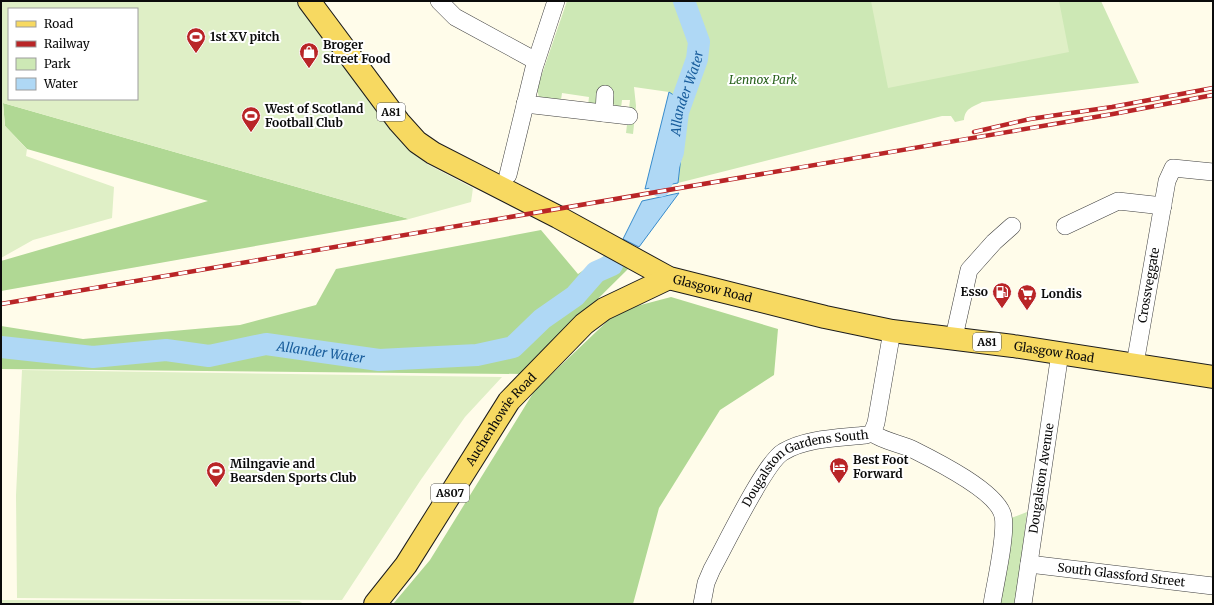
<svg xmlns="http://www.w3.org/2000/svg" width="1214" height="605" font-family="Merriweather,serif">
<rect width="100%" height="100%" fill="#fffcea"/>
<path fill="#cde8b5" d="M567,1H1101L1139,83L982,102C973,107 965,108 964,120L955,122L951,116H942L678,183L687,104L669,92L634,87L636,106L633,134L626,133L630,100H622L621,108L613,104L598,103L588,106L589,97L562,93L561,100L539,97L537,90L541,77Z
M1027,512L1016,604H997L1011,518Z"/>
<path fill="#b0d894" d="M3,103L409,219L1,291V261L208,201L27,149L5,126Z
M541,230L578,274L604,256L628,269L522,374L1,369V326L83,339L240,325L316,305L336,269Z
M671,297L778,329L774,375L720,410L659,508L633,604H393L430,560L535,390L618,311Z"/>
<path fill="#dfefc6" fill-rule="evenodd" d="M1,1H297L401,139L427,164L473,188L471,202L409,219L3,103L5,126L27,149L26,156L114,187L112,218L33,240L1,258ZM9,9H137V99H9Z
M871,1H1059L1069,52L888,88Z
M22,370L502,377L465,417L420,481L342,600L17,598L16,495Z
M1,600L299,601L304,604H1Z"/>
<path fill="#afd8f5" stroke="#378bcc" d="M669,92L687,104L678,183L645,189Z
M679,193L639,247L623,239L642,201Z"/>
<g fill="none" stroke-linecap="round" stroke-linejoin="round">
<g stroke="#afd8f5" stroke-width="22">
<path id="s1" d="M660,186L673,152L678,112L697,59L699,42L684,1"/>
<path id="s2" d="M1,347L93,357L166,350L209,356L266,344L379,360L477,355L513,347L542,319L575,296L596,272L612,265"/>
</g>
<g stroke="#3e3e3e" stroke-width="18">
<g id="minor">
<path d="M439,1L455,17L536,61"/>
<path d="M525,104L629,116"/>
<path d="M604,113L605,94"/>
<path d="M508,175L534,68L556,1"/>
<path d="M1065,226L1118,201L1163,206"/>
<path d="M954,337L969,270L994,242L1012,226"/>
<path id="s3" d="M1135,364L1167,181L1173,168L1213,172"/>
<path d="M872,433C885,442 900,443 914,450C936,461 998,492 1003,516C1007,534 995,584 992,604"/>
<path id="s4" d="M1029,564L1213,586"/>
<path id="s5" d="M702,604L706,583L712,569C725,546 765,462 783,452C806,438 839,438 866,435L872,433L876,423L892,331"/>
<path id="s6" d="M1023,604L1060,353"/>
</g>
</g>
<g stroke="#1c1c1c" stroke-width="24">
<g id="major">
<path id="s7" d="M309,1L399,122L417,142L433,153L558,217L669,278L825,317L892,331L1013,346L1213,377"/>
<path id="s8" d="M375,604L406,565L509,401L584,324L604,309L669,278"/>
</g>
</g>
<use href="#minor" stroke="#fff" stroke-width="17"/>
<use href="#major" stroke="#f7d961" stroke-width="22"/>
<g stroke="#b92527" stroke-width="4.5">
<path id="rail" d="M974,132L1030,119L1112,107L1213,88
M1,304L1113,114L1213,95"/>
</g>
<use href="#rail" stroke="#fff" stroke-width="3" stroke-dasharray="9" stroke-linecap="butt"/>
</g>
<defs>
<g id="stadium-pin" transform="scale(1)"><path d="M0 17L-7.5 6A9.5 9.5 0 1 1 7.5 6Z" fill="#b92527" stroke="#fff"/><path d="M0-5a6.5 5 0 1 0 0 10a6.5 5 0 1 0 0-10ZM-3.5-1.8h7v3.6h-7Z" fill="#fff"/></g>
<g id="shop-pin" transform="scale(1)"><path d="M0 17L-7.5 6A9.5 9.5 0 1 1 7.5 6Z" fill="#b92527" stroke="#fff"/><path d="M-5-2.5h2.3a2.7 3.5 0 0 1 5.4 0H5L5.5 6h-11ZM-1.5-2.5h3a1.5 2.3 0 0 0-3 0Z" fill="#fff"/></g>
<g id="fuel-pin" transform="scale(1)"><path d="M0 17L-7.5 6A9.5 9.5 0 1 1 7.5 6Z" fill="#b92527" stroke="#fff"/><path d="M-5.5-6h7V0h2V4h1.3V-2.5L3-4.5l.8-.8L6-3V5H2.5V1h-1V6h-7ZM-4.2-4.7v3.2H.2V-4.7Z" fill="#fff"/></g>
<g id="supermarket-pin" transform="scale(1)"><path d="M0 17L-7.5 6A9.5 9.5 0 1 1 7.5 6Z" fill="#b92527" stroke="#fff"/><path d="M-6-5.5h2.5l.6 2H6L4.5 2H-2.5L-4.4-4H-6ZM-1.5 3.2a1.3 1.3 0 1 0 .1 0ZM3 3.2a1.3 1.3 0 1 0 .1 0Z" fill="#fff"/></g>
<g id="hotel-pin" transform="scale(1)"><path d="M0 17L-7.5 6A9.5 9.5 0 1 1 7.5 6Z" fill="#b92527" stroke="#fff"/><path d="M-6-4.5h1.5V1H6V5H4.5V3h-9V5H-6ZM-4 0a1.8 1.8 0 1 1 3.6 0ZM.5 0V-2.5h3Q6-2.5 6 0Z" fill="#fff"/></g>
</defs>
<g fill-rule="evenodd">
<use href="#stadium-pin" x="196" y="37"/>
<use href="#shop-pin" x="309" y="52"/>
<use href="#stadium-pin" x="251" y="116"/>
<use href="#fuel-pin" x="1002" y="292"/>
<use href="#supermarket-pin" x="1027" y="294"/>
<use href="#hotel-pin" x="839" y="467"/>
<use href="#stadium-pin" x="216" y="471"/>
</g>
<g text-anchor="middle" stroke-width="4" stroke-linejoin="round" paint-order="stroke">
<g fill="#fff" stroke="#545454" stroke-width="1">
<rect x="377" y="103" width="28" height="18" rx="3"/>
<rect x="973" y="333" width="28" height="18" rx="3"/>
<rect x="431" y="484" width="38" height="18" rx="3"/>
</g>
<g font-size="11" font-weight="bold" fill="#0b0b0b">
<text x="391" y="116">A81</text>
<text x="987" y="346">A81</text>
<text x="450" y="497">A807</text>
</g>
<g font-size="12" font-weight="bold" fill="#0b0b0b" stroke="#fff" text-anchor="start">
<text x="210" y="41">1st XV pitch</text>
<text x="323" y="49">Broger<tspan x="323" dy="14">Street Food</tspan></text>
<text x="265" y="113">West of Scotland<tspan x="265" dy="14">Football Club</tspan></text>
<text x="988" y="296" text-anchor="end">Esso</text>
<text x="1041" y="298">Londis</text>
<text x="853" y="464">Best Foot<tspan x="853" dy="14">Forward</tspan></text>
<text x="230" y="468">Milngavie and<tspan x="230" dy="14">Bearsden Sports Club</tspan></text>
</g>
<g font-size="12" font-style="italic" fill="#29621d" stroke="#fff">
<text x="763" y="84">Lennox Park</text>
</g>
<g font-size="12" fill="#0b0b0b" stroke="#fff">
<text dy="4" stroke="none"><textPath href="#s3" startOffset="80">Crossveggate</textPath></text>
<text dy="4" stroke="none"><textPath href="#s7" startOffset="509">Glasgow Road</textPath></text>
<text dy="4" stroke="none"><textPath href="#s7" startOffset="857">Glasgow Road</textPath></text>
<text dy="4" stroke="none"><textPath href="#s8" startOffset="224">Auchenhowie Road</textPath></text>
<text dy="4" stroke="none"><textPath href="#s5" startOffset="185">Dougalston Gardens South</textPath></text>
<text dy="4" stroke="none"><textPath href="#s6" startOffset="127">Dougalston Avenue</textPath></text>
<text dy="4" stroke="none"><textPath href="#s4" startOffset="93">South Glassford Street</textPath></text>
</g>
<g font-size="13" font-style="italic" fill="#175c9b" stroke="#fff">
<text dy="5" stroke="none"><textPath href="#s1" startOffset="97">Allander Water</textPath></text>
<text dy="5" stroke="none"><textPath href="#s2" startOffset="323">Allander Water</textPath></text>
</g>
</g>
<rect width="1214" height="605" fill="none" stroke="#0b0b0b" stroke-width="4"/>
<rect x="8" y="8" width="130" height="92" fill="#ffffff" stroke="#9d9d9d"/>
<rect x="16" y="21" width="20" height="6" fill="#f7d961" stroke="#9d9d9d"/>
<text x="44" y="28" font-size="12" fill="#0b0b0b">Road</text>
<rect x="16" y="41" width="20" height="6" fill="#b92527" stroke="#9d9d9d"/>
<text x="44" y="48" font-size="12" fill="#0b0b0b">Railway</text>
<rect x="16" y="58" width="20" height="12" fill="#cde8b5" stroke="#9d9d9d"/>
<text x="44" y="68" font-size="12" fill="#0b0b0b">Park</text>
<rect x="16" y="78" width="20" height="12" fill="#afd8f5" stroke="#9d9d9d"/>
<text x="44" y="88" font-size="12" fill="#0b0b0b">Water</text>
</svg>
